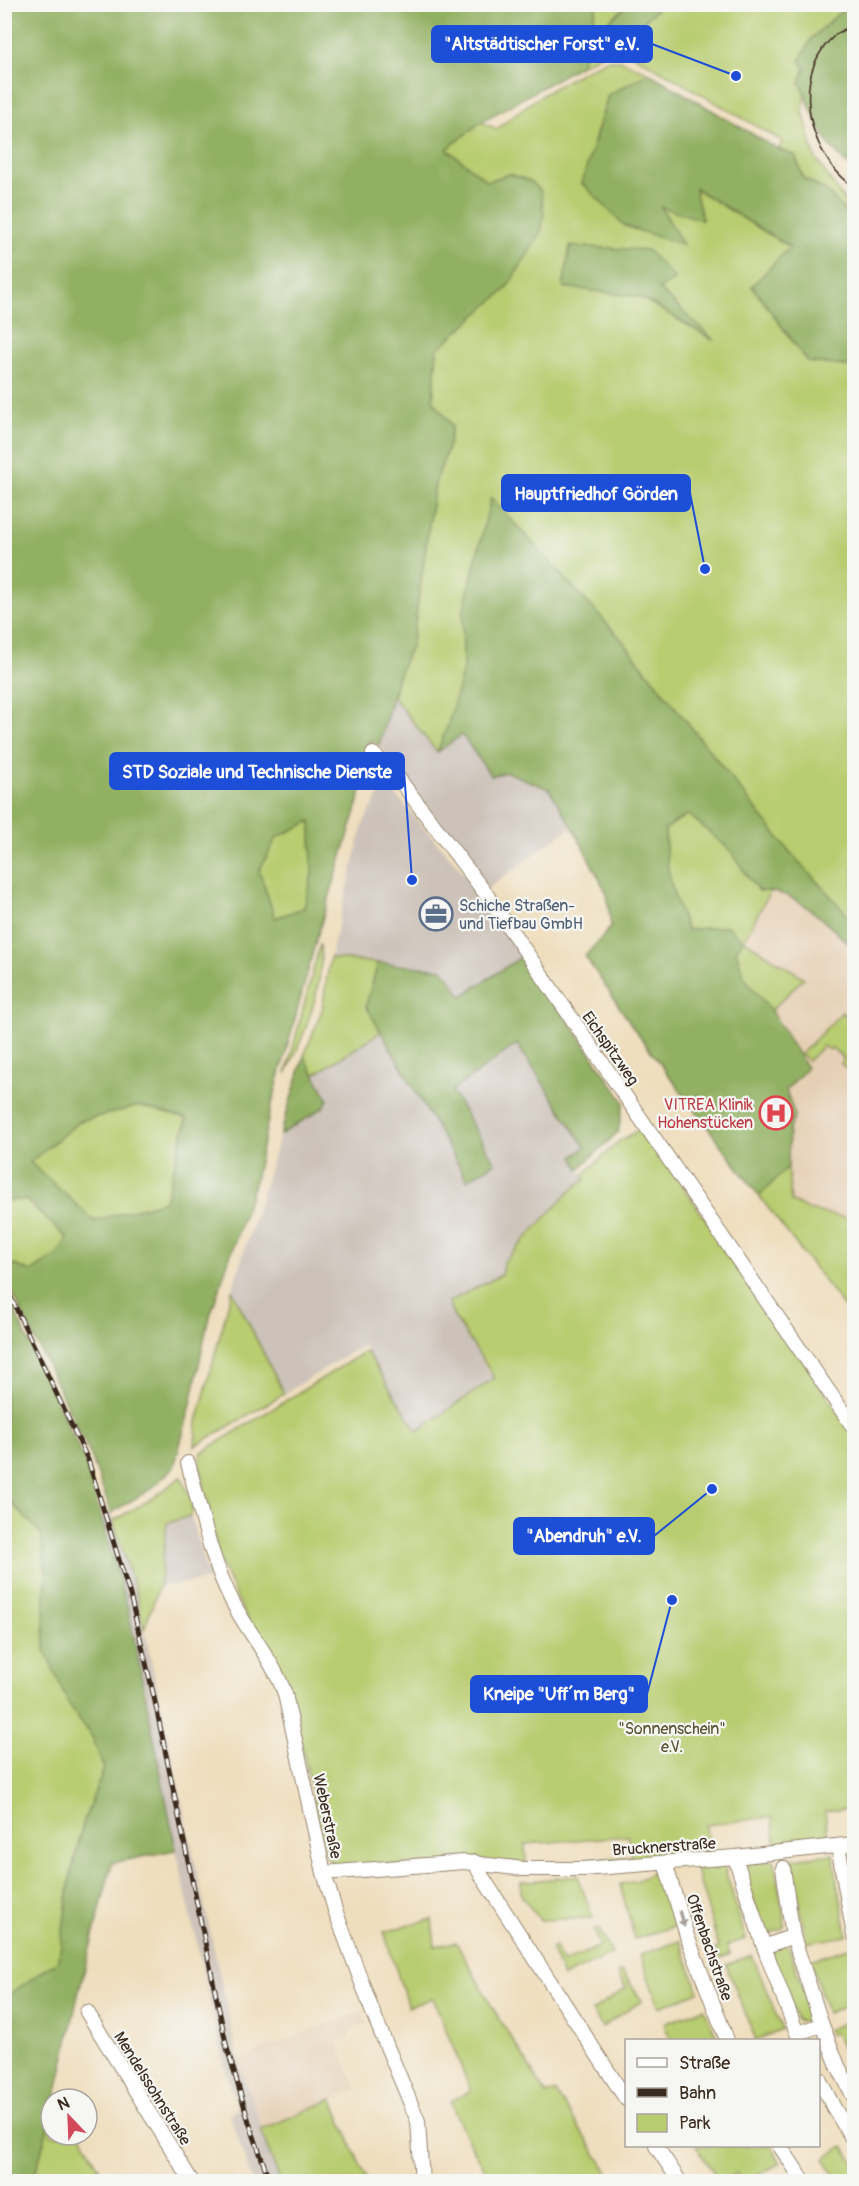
<svg xmlns="http://www.w3.org/2000/svg" width="859" height="2186" font-family="Pangolin,sans-serif">
<rect width="100%" height="100%" fill="#f6f6f2"/>
<filter id="ink" filterUnits="userSpaceOnUse"><feTurbulence type="fractalNoise" baseFrequency=".0167" numOctaves="2"/><feDisplacementMap in="SourceGraphic" scale="12" xChannelSelector="R" yChannelSelector="G"/><feConvolveMatrix kernelMatrix="1 2 1 2 8 2 1 2 1" color-interpolation-filters="sRGB"/></filter>
<filter id="wash" filterUnits="userSpaceOnUse"><feTurbulence type="fractalNoise" baseFrequency=".008" numOctaves="4" result="noise"/><feDisplacementMap in="SourceGraphic" scale="24" xChannelSelector="R" yChannelSelector="G"/><feGaussianBlur stdDeviation="1.35" result="paint"/><feColorMatrix in="noise" values="0 0 0 0 0 0 0 0 0 0 0 0 0 0 0 0 0 1.4 0 .05"/><feComposite in="paint" operator="in"/></filter>
<g filter="url(#wash)">
<rect width="100%" height="100%" fill="#efdebd"/>
<path fill="#e6d0b5" d="M789,851L854,922V1320L635,1030Z
M362,2011L367,2023L348,2031L350,2037L337,2042L357,2089L261,2130L238,2059Z"/>
<path fill="#ccc2b9" d="M393,697L437,751L462,735L491,776L507,772L549,789L572,826L486,890L379,745Z
M386,784L485,897L524,955L462,996L443,969L330,958L364,821Z
M381,1032L467,1180L495,1163L451,1091L517,1043L585,1147L573,1157L585,1178L567,1194L504,1262L501,1275L448,1302L493,1379L417,1431L363,1345L284,1394L232,1290L280,1135L324,1107L328,1099L314,1075Z
M111,1513L137,1596L238,2059L280,2181H252L230,2115L237,2109L225,2068L176,1850L128,1609L101,1516Z
M191,1516L209,1579L159,1587L167,1523Z"/>
<path fill="#b8cc70" stroke="#7a7b47" stroke-width="1.5" fill-rule="evenodd" d="M597,5H628L601,27L617,46L661,5H848L811,39L805,69L800,82L805,93L803,112L815,157L854,215V220L825,190L803,178L795,155L779,150L782,141L618,46L581,65Z
M607,60H620L649,73L608,95L582,184L682,245L661,206L702,219L694,188L791,248L752,286L808,362L854,367V922L789,851L622,640L491,498L463,612V670L448,725L437,752L393,697L398,676L412,643L435,483L448,448L452,426L433,400L437,349L506,289L510,174L487,181L447,149L481,122L497,129C530,100 568,78 607,60ZM674,278L658,289L712,339L640,297Z
M688,814L731,851L747,876L759,891L771,890L744,940L804,978L771,1011L744,977L736,951L743,940L727,926L687,930L673,896L667,866L665,829Z
M311,821L312,874L304,908L275,918L259,871L277,837Z
M320,944C326,984 303,1038 286,1074Z
M330,958L378,963L366,1006L381,1032L314,1075L304,1056L322,1010Z
M842,1012L854,1024V1065L848,1070L841,1064L844,1059L832,1048L829,1050L823,1046L808,1061L801,1054Z
M139,1106L187,1118L165,1201L94,1221L30,1162L80,1121Z
M638,1130L646,1133L854,1434V1808L825,1811L828,1841L776,1846L772,1817L706,1825L709,1855L589,1863L587,1861L631,1856L629,1836L525,1844L526,1863L342,1866L333,1864L327,1857L291,1698L243,1611L219,1559L200,1465L201,1453L366,1351L417,1431L493,1379L491,1372L454,1317L448,1302L501,1275L504,1262L567,1194L585,1179L583,1175L618,1142Z
M788,1167L791,1201L808,1210L854,1219V1320L759,1196Z
M10,1200H26L67,1238L58,1254L31,1272L5,1261L4,1203Z
M232,1290L284,1394L195,1446L197,1422Z
M181,1477L193,1503L191,1516L167,1523L159,1587L144,1629L137,1596L113,1521L153,1498Z
M5,1497L41,1533L46,1574L44,1619L68,1703L93,1738L104,1769L84,1821L70,1878L59,1960L5,1997Z
M833,1854L847,1936L806,1943L792,1859Z
M774,1860L785,1923L783,1928L767,1935L764,1932L742,1864Z
M724,1866L746,1939L727,1945L730,1954L721,1958L718,1956L715,1949L719,1948L696,1869Z
M653,1871L659,1872L675,1926L635,1939L620,1884C634,1882 642,1880 653,1871Z
M578,1876L593,1918L540,1920L521,1895V1882Z
M432,1919L435,1946L456,1942L494,2010L547,2095L555,2091L614,2181H492L465,2135L450,2101L471,2091L433,1998L408,2007L384,1932Z
M599,1929L612,1954L563,1977L551,1948L555,1946L563,1962L601,1946L594,1930Z
M680,1941L699,1992L659,2007L640,1955Z
M780,1945L788,1946L790,1950L811,2014L807,2022L797,2020L771,1954L773,1949Z
M849,1948L854,1964V2004L827,2013L811,1960Z
M752,1955L782,2029L756,2040L726,1965Z
M622,1971L642,2001L602,2027L592,2011L626,1988L617,1973Z
M704,2008L718,2040H671L664,2024Z
M854,2018V2079L849,2082L843,2069L850,2066L835,2033L830,2035L827,2030Z
M332,2099L367,2181H280L261,2130Z
M51,2115V2135H81L106,2181L33,2182Z
M696,2146H771L781,2163L746,2181L742,2180L737,2173L723,2181H719Z
M843,2146L854,2162V2181H840L824,2159Z"/>
<path fill="#92b062" stroke="#666d40" stroke-width="1.5" fill-rule="evenodd" d="M5,5H597L581,65L481,122L447,149L487,181L510,174L530,181L541,191L544,215L541,233L506,289L437,349L433,400L452,426L448,448L435,483L412,643L398,676L379,745L370,740L359,801L317,937L269,1115L255,1181L207,1325L191,1404L174,1467L151,1489L111,1513L92,1458L5,1277V1261L31,1272L58,1254L67,1238L26,1200H10L5,1203ZM311,821L312,874L304,908L275,918L259,871L277,837ZM139,1106L187,1119L165,1201L94,1221L30,1162L80,1121Z
M628,5H661L617,46L601,27Z
M848,5H854V168C824,150 813,114 800,82L805,69L800,60L811,39Z
M649,73L779,150L795,155L803,178L825,190L854,220V367L808,362L752,286L790,247L695,188L702,220L661,207L683,245L625,226L582,183L608,95Z
M570,246L647,250L675,279L659,289L715,341L640,297L563,287Z
M491,498L622,640L789,851L854,922V949C829,926 796,888 759,891L747,876L731,851L688,814L665,829C666,870 671,891 687,930L727,926L743,940L736,951L744,977L771,1011L807,1068L786,1090L795,1116L789,1129L788,1167L759,1196L635,1030L585,956L611,927L607,894L572,826L549,789L507,772L491,776L462,735L437,752L448,725L463,670V612Z
M524,955L624,1102L618,1132L579,1169L573,1157L585,1147L517,1044L452,1091L495,1163L467,1180L366,1006L378,963L443,969L462,996Z
M304,1056L328,1099L324,1107L280,1135Z
M5,1291L85,1462L128,1609L176,1850L112,1863L78,1995L57,2092L55,2099H51V2115L33,2182L5,2181V1997L59,1960L70,1878L84,1821L104,1769L93,1738L68,1703L45,1650L44,1619L46,1574L41,1533L5,1497Z"/>
</g>
<g filter="url(#ink)">
<g fill="none" stroke-linecap="round" stroke-linejoin="round">
<g stroke="#95846e" stroke-width="16">
<path id="minor" d="M373,754L392,770L486,894L854,1428
M188,1463C201,1510 210,1559 233,1603C249,1634 273,1660 285,1694L324,1873L335,1910L373,2013L418,2121L422,2182
M838,1846L854,1935
M735,1857L764,1947L793,1936L783,1868
M475,1862L481,1875L626,2099
M665,1863L687,1936L727,2040
M324,1873L464,1862L524,1869H583L735,1857L854,1844
M764,1947L797,2033L822,2025L793,1936
M87,2012L192,2182
M822,2025L838,2066L854,2097
M818,2077L834,2108L854,2141
M656,2146L680,2182
M780,2146L804,2182"/>
</g>
<use href="#minor" stroke="#fff" stroke-width="14"/>
<path stroke="#3b2a1e" stroke-width="1.5" d="M854,24C848,28 840,31 834,36C797,70 804,126 831,165C838,174 846,181 854,188"/>
<g stroke="#3b2a1e" stroke-width="5">
<path id="rail" d="M4,1283L88,1460L130,1595L154,1697L227,2048L249,2122L270,2182"/>
</g>
<use href="#rail" stroke="#f6f6f2" stroke-width="3" stroke-dasharray="9" stroke-linecap="butt"/>
</g>
<defs><path id="oneway-solid" d="M-6-.8H1V-3.2L6.5 0L1 3.2V.8H-6Z" transform="scale(1.5)"/></defs>
<use fill="#a79f9a" href="#oneway-solid" transform="translate(682 1919) rotate(74)"/>
</g>
<defs>
<g id="office-ring" transform="scale(1.725)"><circle r="9.5" fill="#f6f6f2" stroke="#5c6f8a" stroke-width="1.5"/><path d="M-6-3h4V-5.5h4V-3h4V5H-6ZM-1-4.5V-3h2v-1.5ZM-6 0V1H6V0Z" fill="#5c6f8a"/></g>
<g id="hospital-ring" transform="scale(1.725)"><circle r="9.5" fill="#f6f6f2" stroke="#e0444e" stroke-width="1.5"/><path d="M-5-5h3v3.5h4V-5h3V5h-3V1.5h-4V5h-3Z" fill="#e0444e"/></g>
</defs>
<g fill-rule="evenodd">
<use href="#office-ring" x="436" y="914"/>
<use href="#hospital-ring" x="776" y="1113"/>
</g>
<g text-anchor="middle" stroke-width="4.5" stroke-linejoin="round" paint-order="stroke">
<g font-size="16" fill="#4e5e75" stroke="#f6f6f2" text-anchor="start">
<text x="459" y="911">Schiche Straßen-<tspan x="459" dy="18">und Tiefbau GmbH</tspan></text>
</g>
<g font-size="16" fill="#3b2a1e" stroke="#f6f6f2">
<text transform="translate(611 1048) rotate(55)" y="6">Eichspitzweg</text>
<text transform="translate(328 1816) rotate(78)" y="6">Weberstraße</text>
<text transform="translate(664 1846) rotate(-4)" y="6">Brucknerstraße</text>
<text transform="translate(710 1947) rotate(71)" y="6">Offenbachstraße</text>
<text transform="translate(153 2088) rotate(58)" y="6">Mendelssohnstraße</text>
</g>
<g font-size="16" fill="#be3a42" stroke="#f6f6f2" text-anchor="end">
<text x="753" y="1110">VITREA Klinik<tspan x="753" dy="18">Hohenstücken</tspan></text>
</g>
<g font-size="16" fill="#5a5232" stroke="#f6f6f2">
<text x="672" y="1734">"Sonnenschein"<tspan x="672" dy="18">e.V.</tspan></text>
</g>
</g>
<path fill="none" stroke="#1d4ed8" stroke-width="2" d="M736 76L652 44M705 569L690 493M412 880L404 771M712 1489L654 1536M672 1600L647 1694"/>
<g fill="#1d4ed8" stroke="#f6f6f2" stroke-width="2">
<circle cx="736" cy="76" r="6"/>
<circle cx="705" cy="569" r="6"/>
<circle cx="412" cy="880" r="6"/>
<circle cx="712" cy="1489" r="6"/>
<circle cx="672" cy="1600" r="6"/>
</g>
<g fill="#1d4ed8" stroke="#1d4ed8" stroke-width="2">
<rect x="432" y="26" width="220" height="36" rx="6"/>
<rect x="502" y="475" width="188" height="36" rx="6"/>
<rect x="110" y="753" width="294" height="36" rx="6"/>
<rect x="514" y="1518" width="140" height="36" rx="6"/>
<rect x="471" y="1676" width="176" height="36" rx="6"/>
</g>
<g font-size="18" text-anchor="middle" font-weight="bold" fill="#fff">
<text x="542" y="50">"Altstädtischer Forst" e.V.</text>
<text x="596" y="500">Hauptfriedhof Görden</text>
<text x="257" y="778">STD Soziale und Technische Dienste</text>
<text x="584" y="1542">"Abendruh" e.V.</text>
<text x="559" y="1700">Kneipe "Uff´m Berg"</text>
</g>
<rect width="859" height="2186" fill="none" stroke="#f6f6f2" stroke-width="24"/>
<rect x="625" y="2039" width="195" height="108" fill="#f6f6f2" stroke="#aba49d" stroke-width="1.5"/>
<rect x="637" y="2058" width="30" height="9" fill="#ffffff" stroke="#aba49d" stroke-width="1.5"/>
<text x="679" y="2069" font-size="18" fill="#3b2a1e">Straße</text>
<rect x="637" y="2088" width="30" height="9" fill="#3b2a1e" stroke="#aba49d" stroke-width="1.5"/>
<text x="679" y="2099" font-size="18" fill="#3b2a1e">Bahn</text>
<rect x="637" y="2114" width="30" height="18" fill="#b8cc70" stroke="#aba49d" stroke-width="1.5"/>
<text x="679" y="2129" font-size="18" fill="#3b2a1e">Park</text>
<g transform="translate(69 2117) rotate(337)"><circle r="28" fill="#f6f6f2" stroke="#aba49d" stroke-width="1.5"/>
<path d="M0-4.5L10 22L0 15L-10 22Z" fill="#d1495b"/>
<text y="-9" font-size="16" font-weight="bold" text-anchor="middle" fill="#3b2a1e">N</text>
</g>
</svg>
